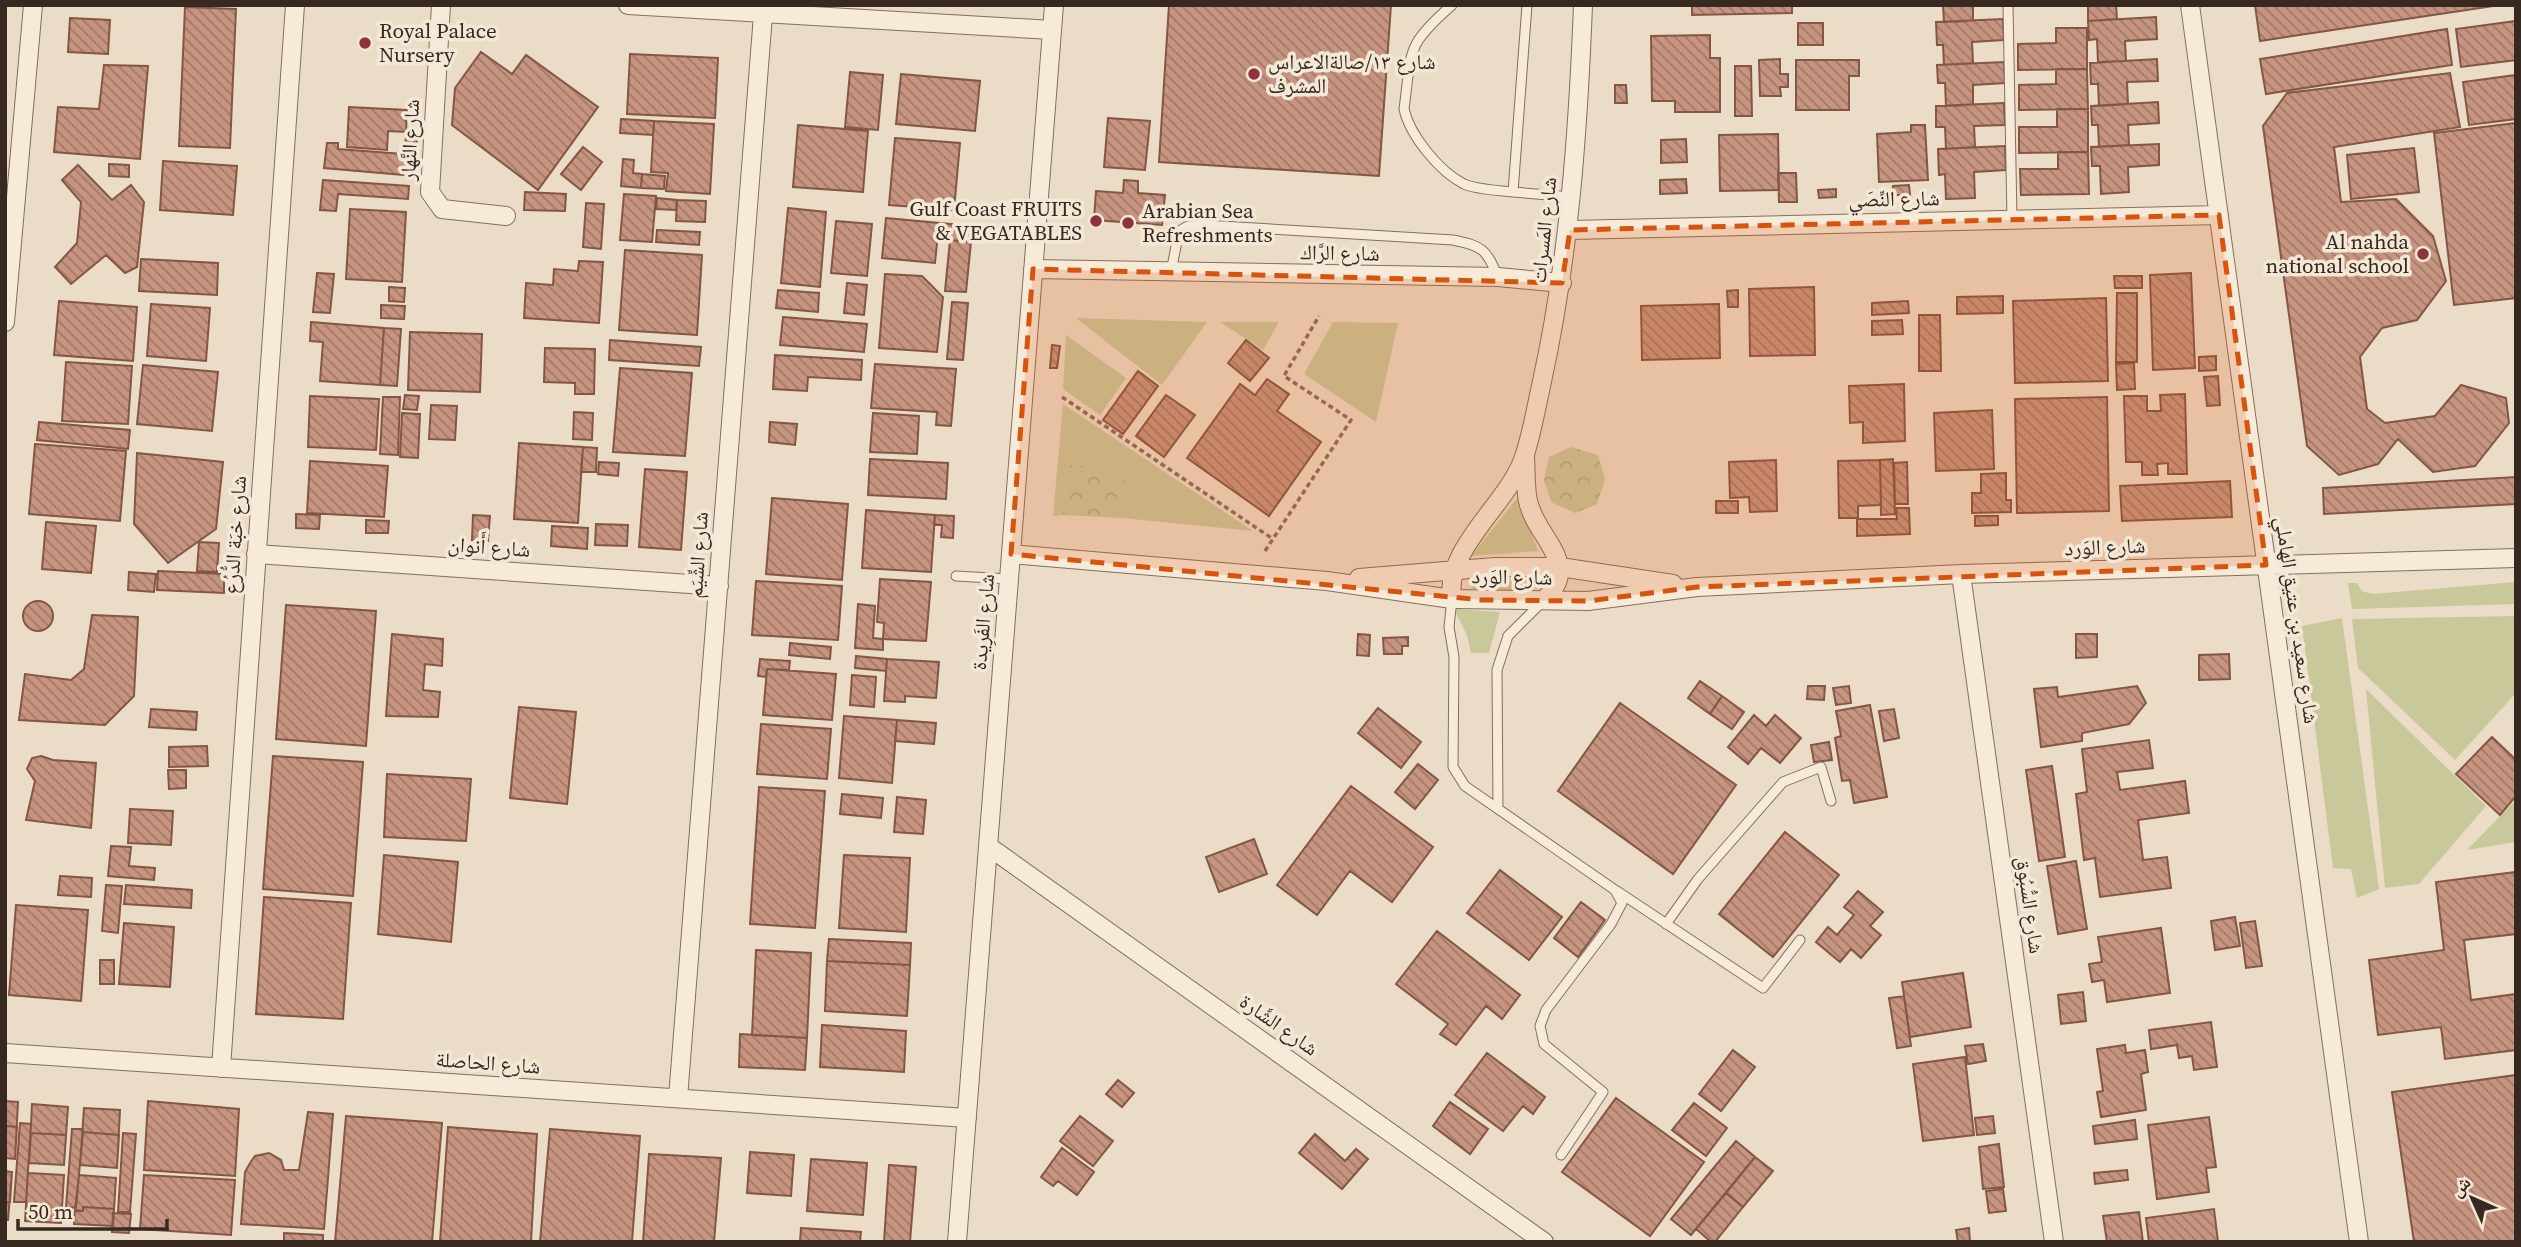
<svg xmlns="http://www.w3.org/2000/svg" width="2521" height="1247" font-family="'Source Serif 4','Noto Naskh Arabic',serif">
<defs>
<pattern id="park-crowns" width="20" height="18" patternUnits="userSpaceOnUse" patternTransform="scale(1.75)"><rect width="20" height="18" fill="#c8c89b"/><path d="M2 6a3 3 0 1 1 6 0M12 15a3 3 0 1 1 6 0" fill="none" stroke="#acac85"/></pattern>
<pattern id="building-back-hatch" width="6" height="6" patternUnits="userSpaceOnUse" patternTransform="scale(1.75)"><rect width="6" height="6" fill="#c69480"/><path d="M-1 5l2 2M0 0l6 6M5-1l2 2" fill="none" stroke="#a27968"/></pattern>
</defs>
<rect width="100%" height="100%" fill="#ebdcc7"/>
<path fill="#c8c89b" d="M1076,318L1207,322L1162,385Z
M1220,322H1279L1263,350Z
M1333,322L1398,323L1376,422L1304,374Z
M1066,335L1126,378L1100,415L1063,389Z
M1063,404L1253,531L1122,518L1124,468L1066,465L1063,515L1053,516Z
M1518,497L1538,551L1471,556Z
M1544,575L1546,581C1532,598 1498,593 1479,592L1472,588L1469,581L1471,576Z
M2516,582V604L2352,609L2348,583H2357L2362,591L2372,594Z
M1454,609L1500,612L1489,653H1471L1467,635Z
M2516,616V693L2455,760L2358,668L2352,619Z
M2342,618L2379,889L2357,898L2351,869L2333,868L2302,626Z
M2366,689L2486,806L2419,884L2385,888Z
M2516,800V842L2467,850Z"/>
<path fill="url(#park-crowns)" d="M1571,447L1598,455L1605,479L1597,504L1575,513L1551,502L1544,480L1549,457Z
M1066,465L1125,468L1122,518L1063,515Z"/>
<path fill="url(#building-back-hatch)" stroke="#835645" stroke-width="2" d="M1169,5H1391L1379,176L1159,162Z
M1692,5H1792V13L1692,15Z
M1943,5H1973V21L1944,22Z
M2088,5H2116L2117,19L2088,21Z
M2255,5H2500L2260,41Z
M185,7L236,9L230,148L179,146Z
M2156,17L2157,39L2125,41L2126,61L2098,62L2097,39L2089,40L2088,21Z
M70,18L110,20L108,54L68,52Z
M2003,19L2004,40L1972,42L1973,63L1944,65L1943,45H1937L1936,22Z
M2516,21V60L2461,67L2456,29Z
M1798,23H1823V45H1798Z
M2056,28H2087V69L2018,70V44L2056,43Z
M2447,29L2452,65L2266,94L2260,59Z
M1710,35V58H1720V112H1675V101H1652L1651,36Z
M481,52L512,74L526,55L598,107L538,190L452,125L455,88Z
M630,54L718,58L715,118L627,114Z
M1780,59V74H1788V87H1780L1781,96H1760L1759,60Z
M2157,59L2158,81L2127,82L2128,104L2099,106L2098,84H2091L2090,63Z
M1796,60H1859V76H1849V110H1796Z
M2004,62L2005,83L1973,85V105L1946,106L1945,83H1938L1937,65Z
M104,65L148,66L140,159L54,152L58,107L99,109Z
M1735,66H1751L1752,116H1735Z
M2056,69H2087L2088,109L2019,110V85L2056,84Z
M850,72L883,75L878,130L845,127Z
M2450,73L2460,127L2334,147L2341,202L2396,199L2433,236L2446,281L2417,320L2382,328L2360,357L2367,409L2385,423L2435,416L2461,385L2506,398L2509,423L2475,466L2433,472L2398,439L2378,464L2339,475L2307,446L2263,126L2287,93Z
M901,74L980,81L975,131L896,124Z
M2516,75V119L2469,125L2463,82Z
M1615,85H1626L1627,103H1615Z
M2158,102L2159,123L2128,125L2129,145L2099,147L2098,125H2092L2091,106Z
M2004,103L2005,125L1974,126L1975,147L1946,149L1945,127H1936V106Z
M349,107L407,110L406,132L388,131L387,150L347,147Z
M2057,109H2088V152L2019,153V127H2057Z
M1108,118L1150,121L1145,170L1104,167Z
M621,119L654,121L653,135L620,133Z
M654,121L714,124L710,194L666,191L668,173L651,172Z
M2516,123V298L2454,305L2434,133Z
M798,125L868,131L863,192L793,187Z
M1911,125H1925L1928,180L1879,182L1877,134L1911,132Z
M1778,134L1779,190L1720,191L1719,135Z
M406,137L417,138L414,176L324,168L327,143H338V149L404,154Z
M895,138L960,143L954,210L889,205Z
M1686,139L1687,162L1661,163V140Z
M2159,144V165L2128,167L2129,192L2101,194L2100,166H2092L2091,147Z
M2005,146L2006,170L1974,172L1975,198L1946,199L1945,174L1939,175L1938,149Z
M583,147L602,162L581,190L561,174Z
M2414,148L2419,192L2351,199L2347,155Z
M2058,152H2088L2089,194L2021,195L2020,169H2058Z
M623,159L634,160L633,173L642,174L641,188L621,186Z
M163,161L237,166L233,215L160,210Z
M109,164L129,165V177L109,176Z
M78,165L112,200L131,185L144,202L137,267L125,273L106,255L71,284L55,267L77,243L81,202L62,180Z
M1778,173H1796L1797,202H1779Z
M642,174L665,176L664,189L641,188Z
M1686,179L1687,193L1660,194V180Z
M323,180L409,186L408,199L338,194L336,211L320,210Z
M1124,180L1138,181V193L1165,195L1162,225L1094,220L1096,191L1123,193Z
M1909,185L1910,195H1893V186Z
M1836,189V197L1819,198L1818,190Z
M525,192L566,194L565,211L524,210Z
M624,194L656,196L652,242L620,240Z
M657,198L677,200L676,210L656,209Z
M677,200L706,201L705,222L676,221Z
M586,203L604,204L601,249L583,247Z
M788,208L826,212L820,287L781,283Z
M350,209L406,212L402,282L346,279Z
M886,218L939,223L935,263L882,258Z
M836,221L872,224L867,276L831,273Z
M939,223L976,226L974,242L937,239Z
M657,230L700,232L699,245L656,242Z
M950,240L971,242L966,292L945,291Z
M625,250L702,255L697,335L619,330Z
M141,259L218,263L217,295L139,291Z
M579,261L603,262L599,323L524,318L526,283L553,285L554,269L578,271Z
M317,273L334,274L330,313L313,312Z
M2191,273L2195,368L2153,370L2150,275Z
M885,274L922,276L943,297L937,352L879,348Z
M2114,276H2142V288H2115Z
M847,283L867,285L864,315L844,313Z
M389,287L405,288L404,302L389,301Z
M1814,287L1815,355L1750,356L1749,289Z
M778,290L819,293L818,312L776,308Z
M1738,290V307H1728L1727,291Z
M2117,293H2137V362H2116Z
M2003,296V313L1957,314V297Z
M2106,298L2108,381L2015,383L2013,301Z
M59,301L137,307L133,361L54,355Z
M1908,301L1909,313L1872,315V303Z
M952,302L968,303L963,360L947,359Z
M151,304L210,308L206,361L147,356Z
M1719,304L1720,358L1642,360L1641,306Z
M381,305L405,306L404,319L381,318Z
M1919,315H1940L1941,371H1919Z
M783,317L867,324L864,352L780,345Z
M1902,320L1903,334L1872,335V321Z
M311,322L384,328L380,385L320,381L323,342L310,341Z
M384,328L401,329L397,386L380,385Z
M410,332L482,334L480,392L408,390Z
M610,340L701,347L699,366L609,360Z
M1246,340L1269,358L1250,381L1228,363Z
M1052,345L1060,346L1057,368H1050Z
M545,348L595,349L594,394H575V383L544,382Z
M775,355L862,360L861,380L808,377L807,391L773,389Z
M2216,356V370L2199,371V357Z
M66,362L132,366L128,424L62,421Z
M2134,363L2135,389L2117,390L2116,364Z
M875,364L956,369L951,426L936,425L937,412L871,408Z
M143,365L218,372L212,431L137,424Z
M620,368L692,373L685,456L613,452Z
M1138,371L1158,386L1123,434L1103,420Z
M2218,376L2220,405L2207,406L2204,377Z
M1267,379L1289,394L1277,411L1321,442L1269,516L1187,458L1240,384L1255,395Z
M1904,384L1905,441L1863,443V422L1850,423L1849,386Z
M2185,394L2187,474H2168V463L2157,464L2158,475H2142V462H2126L2124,396H2147V411H2161L2160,395Z
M405,395L419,396L417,410L403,409Z
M1166,395L1195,415L1164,457L1136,436Z
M310,396L379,399L376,450L308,447Z
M383,397H400L398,455L380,454Z
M2107,397L2109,511L2017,513L2015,399Z
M431,405L457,406L455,440L429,439Z
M1992,410L1994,469L1936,471L1934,413Z
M574,412L593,413L592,440L573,439Z
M402,413L420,414L418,458L400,457Z
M873,413L919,416L917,454L870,452Z
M39,422L130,430L128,449L37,440Z
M770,422L797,424L795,445L769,442Z
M519,443L583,447L578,523L514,519Z
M35,444L126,451L120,521L29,514Z
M583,447L597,448L596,472H581Z
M137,453L223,462L216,529L168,563L134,524Z
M870,459L948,463L946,499L868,495Z
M1893,459L1895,514L1881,515L1880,460Z
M1776,460L1777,511L1750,512L1749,497L1730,498L1729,462Z
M1880,460L1881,505L1858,506V518H1839L1838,461Z
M310,461L388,466L384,517L307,513Z
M599,462L619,463L618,476L598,474Z
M1907,462L1908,504H1895L1894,463Z
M645,469L687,472L681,550L639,547Z
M2006,473V500H2011V512L1972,513V493H1981V474Z
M2516,477V504L2324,514L2323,488Z
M2230,481L2232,517L2122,521L2120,486Z
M772,498L848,504L842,580L766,574Z
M1716,501H1738V513H1716Z
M1896,508H1909L1910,534L1857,536V519H1897Z
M866,510L935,515L931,572L862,568Z
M296,514L320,515L319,529L296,528Z
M473,515L490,516L488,541L472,540Z
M935,515L954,516L953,538L941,537L942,525L934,524Z
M1975,516H1998V525L1975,526Z
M366,520L389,521L388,533H366Z
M46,522L96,526L91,573L42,569Z
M596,524L628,525L627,546L595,545Z
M552,526L588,528L587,549L551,546Z
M199,542L219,543L217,572L197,571Z
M158,571L224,574V593L157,590Z
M129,572L156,574L154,592L128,590Z
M880,579L931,582L926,641L883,639L884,623L877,622Z
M756,581L842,586L838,640L752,635Z
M23 616a15 15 0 1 1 30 0a15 15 0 1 1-30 0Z
M858,604L875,606L873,638L883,639V650L855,648Z
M286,605L376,611L366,746L276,739Z
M92,615L138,617L134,696L105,725L19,720L25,674L71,680L84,669Z
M392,634L443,639L442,666L425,664L423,690L440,692L438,717L386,716Z
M1358,634L1370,635L1369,656L1357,655Z
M2076,634H2097V657L2076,658Z
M1408,637V646H1402V654H1384L1383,638Z
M790,643L831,647L830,659L789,655Z
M2229,654L2230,679L2199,680V655Z
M856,656L887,659L886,671L855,668Z
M760,659L790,661L789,670L767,669L766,677L758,676Z
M887,659L939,662L936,698L905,696V702L884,701Z
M767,669L836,674L832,720L763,715Z
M852,675L876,677L874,707L850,705Z
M1700,681L1722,696L1710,714L1688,698Z
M1808,686H1825L1824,700L1807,699Z
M1849,686L1851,703L1836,705L1833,688Z
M2137,686L2146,703L2129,724L2082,733V741L2041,747L2034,689L2057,687L2058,697Z
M1722,696L1744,712L1732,729L1710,714Z
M1620,703L1736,785L1673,874L1558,791Z
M1870,705L1887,797L1854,803L1850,780L1842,781L1835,738L1841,736L1836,711Z
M519,707L576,712L567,804L510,798Z
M1378,708L1421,742L1401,768L1358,733Z
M151,709L197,712L196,730L149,727Z
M1894,709L1899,738L1884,741L1879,711Z
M1754,715L1766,726L1775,715L1801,738L1780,763L1761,748L1748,764L1728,747Z
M844,716L897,720L892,783L839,778Z
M897,720L936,723L934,744L895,741Z
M761,724L831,729L827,779L757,774Z
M2492,737L2516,760V796L2500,815L2456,774Z
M2149,740L2153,768L2117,772L2120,790L2185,781L2189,813L2138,820L2143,860L2167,857L2171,888L2100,897L2095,858L2084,860L2076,794L2087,792L2082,749Z
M1829,742L1832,760L1814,762L1811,745Z
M207,746L208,766L169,767V747Z
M41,756L53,760L96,763L91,828L26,820L35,781L27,769L32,758Z
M273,756L363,762L353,896L263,889Z
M1418,764L1438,780L1415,809L1395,792Z
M2052,766L2065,857L2039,861L2026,770Z
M168,770H186V788L169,789Z
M387,774L471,779L466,841L384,837Z
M1351,786L1433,847L1392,902L1350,871L1317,915L1277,885Z
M759,787L825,791L815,928L750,924Z
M842,794L883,798L881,818L840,814Z
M897,797L926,800L923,834L894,832Z
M130,809L173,811L171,845L128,843Z
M1785,832L1839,875L1773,957L1719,914Z
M1254,839L1267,874L1219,892L1206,857Z
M111,846L131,847L129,866L155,868L154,880L108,876Z
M384,855L458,862L451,942L378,934Z
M844,855L910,858L906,932L839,928Z
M2076,861L2087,929L2058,934L2047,866Z
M1500,870L1562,917L1529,960L1467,913Z
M2516,872V934L2464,940L2471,1000L2516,994V1050L2445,1059L2441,1027L2378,1035L2369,960L2444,950L2436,882Z
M60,876L92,878L91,897L58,895Z
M106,885L122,886L118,933L102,931Z
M126,885L192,890L191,908L124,904Z
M1858,891L1883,912L1870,926L1881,935L1861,958L1851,949L1840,962L1816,942L1828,927L1837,935L1854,915L1844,907Z
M264,897L351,903L343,1019L256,1014Z
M1581,902L1605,920L1578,957L1554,938Z
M16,905L88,910L81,1001L9,995Z
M2235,917L2240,946L2215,950L2211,921Z
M2255,921L2262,966L2246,968L2240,923Z
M124,923L174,927L170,987L119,984Z
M2161,928L2170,993L2107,1002L2104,980L2092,982L2089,964L2102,962L2098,937Z
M1437,931L1520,995L1502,1019L1486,1006L1456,1045L1440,1034L1448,1024L1396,984Z
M829,939L911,943L910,965L827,961Z
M756,950L811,953L807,1038L752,1035Z
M100,960H114V984H100Z
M827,961L910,965L907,1016L825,1011Z
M1963,973L1971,1027L1910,1037L1902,982Z
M2083,992L2086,1021L2061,1024L2058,995Z
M1904,996L1911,1046L1897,1048L1889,998Z
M2211,1022L2217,1067L2194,1070L2192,1056L2179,1058L2177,1045L2151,1049L2149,1030Z
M822,1025L906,1031L904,1072L820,1067Z
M740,1034L807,1038L805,1070L739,1067Z
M1983,1044L1986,1061L1968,1064L1965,1046Z
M2125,1045L2126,1053L2145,1050L2148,1072L2141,1074L2146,1110L2101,1117L2097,1092L2103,1091L2097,1049Z
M1733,1050L1755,1067L1721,1111L1699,1094Z
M1487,1053L1545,1097L1533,1114L1523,1106L1503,1131L1455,1095Z
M1965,1057L1974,1135L1923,1141L1913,1064Z
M2516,1075V1242H2414L2392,1092Z
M1118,1080L1134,1093L1122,1107L1106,1094Z
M1616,1098L1704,1162L1650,1236L1562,1172Z
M5,1101L18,1102L15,1159L5,1158Z
M148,1101L239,1109L235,1176L144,1170Z
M1450,1102L1488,1129L1470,1154L1433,1126Z
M1694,1103L1727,1128L1706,1156L1672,1130Z
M32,1104L68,1107L64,1165L29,1163Z
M84,1108L120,1110L117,1168L80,1165Z
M308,1112L333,1114L324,1229L241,1224L245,1172L250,1163L255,1156L269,1153L281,1160L284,1170H299Z
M346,1116L442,1123L432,1242H335Z
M1080,1116L1113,1141L1093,1166L1060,1141Z
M1993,1116L1995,1133L1977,1135L1975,1118Z
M2209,1117L2216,1167L2206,1168L2209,1192L2157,1199L2148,1125Z
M2135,1120L2137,1139L2095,1144L2093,1126Z
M20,1123L31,1124L26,1202H14Z
M5,1126L17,1127L15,1159L5,1158Z
M448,1127L537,1134L531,1242H440Z
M72,1129H83L76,1208L66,1207Z
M550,1129L640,1136L632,1242H540Z
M83,1132L119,1135L117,1168L80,1165Z
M31,1133L66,1135L64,1165L29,1163Z
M123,1133L136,1134L130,1212H118Z
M1315,1134L1345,1161L1356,1149L1368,1159L1342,1189L1299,1153Z
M1736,1141L1755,1157L1691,1235L1671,1219Z
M1999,1144L2004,1187L1983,1189L1979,1147Z
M1062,1148L1094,1172L1077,1195L1058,1181L1053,1186L1041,1177Z
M750,1152L794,1155L791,1196L747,1193Z
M649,1154L721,1158L714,1242H643Z
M1755,1157L1773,1171L1743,1207L1726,1193Z
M811,1159L867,1163L863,1215L807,1211Z
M889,1165L916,1167L910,1242H884Z
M2127,1170L2128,1180L2095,1184L2094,1173Z
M5,1171L12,1172L8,1220H5Z
M5,1171L12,1172L10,1202H5Z
M28,1173L64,1175L61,1223L25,1221Z
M79,1175L116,1178L114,1209L83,1207V1211L75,1210Z
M144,1175L235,1180L231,1235L140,1229Z
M2003,1189L2006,1211L1989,1213L1986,1191Z
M1726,1193L1743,1207L1715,1242H1711L1696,1229Z
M83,1207L114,1209L113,1226L74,1224L75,1210L83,1211Z
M2214,1209L2218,1242H2149L2146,1218Z
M2139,1212L2143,1242H2107L2103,1216Z
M113,1213L131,1214L129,1233L112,1232Z
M801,1228L861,1232L860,1242H800Z
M1969,1228L1970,1242H1958L1956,1230Z
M284,1233L323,1235V1242H284Z"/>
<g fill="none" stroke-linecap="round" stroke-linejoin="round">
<g stroke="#856e5e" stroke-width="11">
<path id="service" d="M1452,5C1405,46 1412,50 1404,109C1410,136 1440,172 1464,184C1478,190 1497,190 1513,192
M1527,5L1513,192L1572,197
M2008,5L2012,219
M1171,272L1179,231L1188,226L1204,225L1453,240C1483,246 1486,249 1498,277
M956,576L1009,579
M1452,599L1449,627L1454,657L1453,767L1465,786L1615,890L1622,903L1611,924L1546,1010L1540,1026L1544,1044L1603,1092L1561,1155
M1498,808L1497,670L1508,636L1542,602
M1617,891L1763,988L1800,940
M1666,924L1698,879L1783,782L1821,767L1831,801"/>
</g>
<g stroke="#856e5e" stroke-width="20">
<path id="minor" d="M441,5L430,192L442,209L506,216
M628,5L1052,30
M2190,5L2359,1242
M1570,230L2219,215
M1033,269L1498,277L1562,283
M5,322L33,5
M1525,457C1526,471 1525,487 1528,501C1536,539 1583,563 1544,600
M256,554L719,586
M1011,554L1327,581L1452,599L1588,601L1697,587L1961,574L2516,558
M1961,574L2054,1242
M1359,578L1495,567H1560L1673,584
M1452,599C1444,547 1511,502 1525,454C1532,432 1536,409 1541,386C1569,259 1578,135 1583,5
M988,846L1544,1242
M5,1053L967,1118
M221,1068L295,5
M678,1098L763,15
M957,1242L1054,5"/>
</g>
<path stroke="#856e5e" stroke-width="3.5" stroke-dasharray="5 3.5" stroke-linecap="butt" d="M1062,397L1273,539
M1265,551L1351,420L1284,376L1319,316"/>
<use href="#service" stroke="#f6ead9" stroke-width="9"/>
<use href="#minor" stroke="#f6ead9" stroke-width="18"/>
</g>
<path fill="#d6540e" fill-opacity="0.2" stroke="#d6540e" stroke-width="5" stroke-dasharray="14 9" stroke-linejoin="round" d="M2219,215L2266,565L1697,587L1588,601L1482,600L1011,554L1033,269L1562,283L1570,230Z"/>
<g fill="#90323e" stroke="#f3e7d6" stroke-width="2.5">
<circle cx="365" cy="43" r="7"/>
<circle cx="1254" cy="74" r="7"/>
<circle cx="1096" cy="221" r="7"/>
<circle cx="1128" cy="223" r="7"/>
<circle cx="2423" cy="254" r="7"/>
</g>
<g text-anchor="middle" stroke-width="7" stroke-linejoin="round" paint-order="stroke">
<g font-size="21" fill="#372820" stroke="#f3e7d6" text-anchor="start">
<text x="379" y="38">Royal Palace<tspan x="379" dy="24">Nursery</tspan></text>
<text x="1268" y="69">شارع ١٣/صالةالاعراس<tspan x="1268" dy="24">المشرف</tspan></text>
<text x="1082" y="216" text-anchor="end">Gulf Coast FRUITS<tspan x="1082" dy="24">&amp; VEGATABLES</tspan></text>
<text x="1142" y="218">Arabian Sea<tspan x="1142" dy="24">Refreshments</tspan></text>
<text x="2409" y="249" text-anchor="end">Al nahda<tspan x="2409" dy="24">national school</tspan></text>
</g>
<g font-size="21" fill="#372820" stroke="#f3e7d6">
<text transform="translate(410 140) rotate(-87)" y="7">شارع النَّهار</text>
<text transform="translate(1894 199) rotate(-1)" y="7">شارع النِّصَي</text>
<text transform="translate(1544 230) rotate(-84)" y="7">شارع المَسرات</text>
<text transform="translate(1340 253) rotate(1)" y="7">شارع الرَّاك</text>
<text transform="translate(235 535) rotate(-86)" y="7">شارع خبَة الدُّرُع</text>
<text transform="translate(489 547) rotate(4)" y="7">شارع أَنوان</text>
<text transform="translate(2105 547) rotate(-2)" y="7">شارع الوَرد</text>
<text transform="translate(698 555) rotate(-86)" y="7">شارع الشِّيَم</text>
<text transform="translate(1512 577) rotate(1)" y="7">شارع الوَرد</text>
<text transform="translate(2297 620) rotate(82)" y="7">شارع سعيد بن عتيق الهاملي</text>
<text transform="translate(983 622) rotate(-85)" y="7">شارع الفَرِيدة</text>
<text transform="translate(2030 905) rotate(82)" y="7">شارع السُّبُوق</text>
<text transform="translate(1279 1025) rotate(35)" y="7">شارع الشَّارة</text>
<text transform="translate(488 1063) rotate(4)" y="7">شارع الحاصلة</text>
</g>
</g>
<rect width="2521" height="1247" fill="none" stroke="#372820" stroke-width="14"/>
<g transform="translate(2472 1198) rotate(315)" stroke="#f3e7d6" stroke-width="5" paint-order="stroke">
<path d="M0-5L12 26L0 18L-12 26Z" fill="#372820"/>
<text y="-10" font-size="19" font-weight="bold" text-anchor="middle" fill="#372820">ش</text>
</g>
<path d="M18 1219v10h149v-10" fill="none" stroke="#372820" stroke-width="3.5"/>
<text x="28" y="1219" font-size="21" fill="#372820" stroke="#f3e7d6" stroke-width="5" paint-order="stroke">50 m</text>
</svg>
